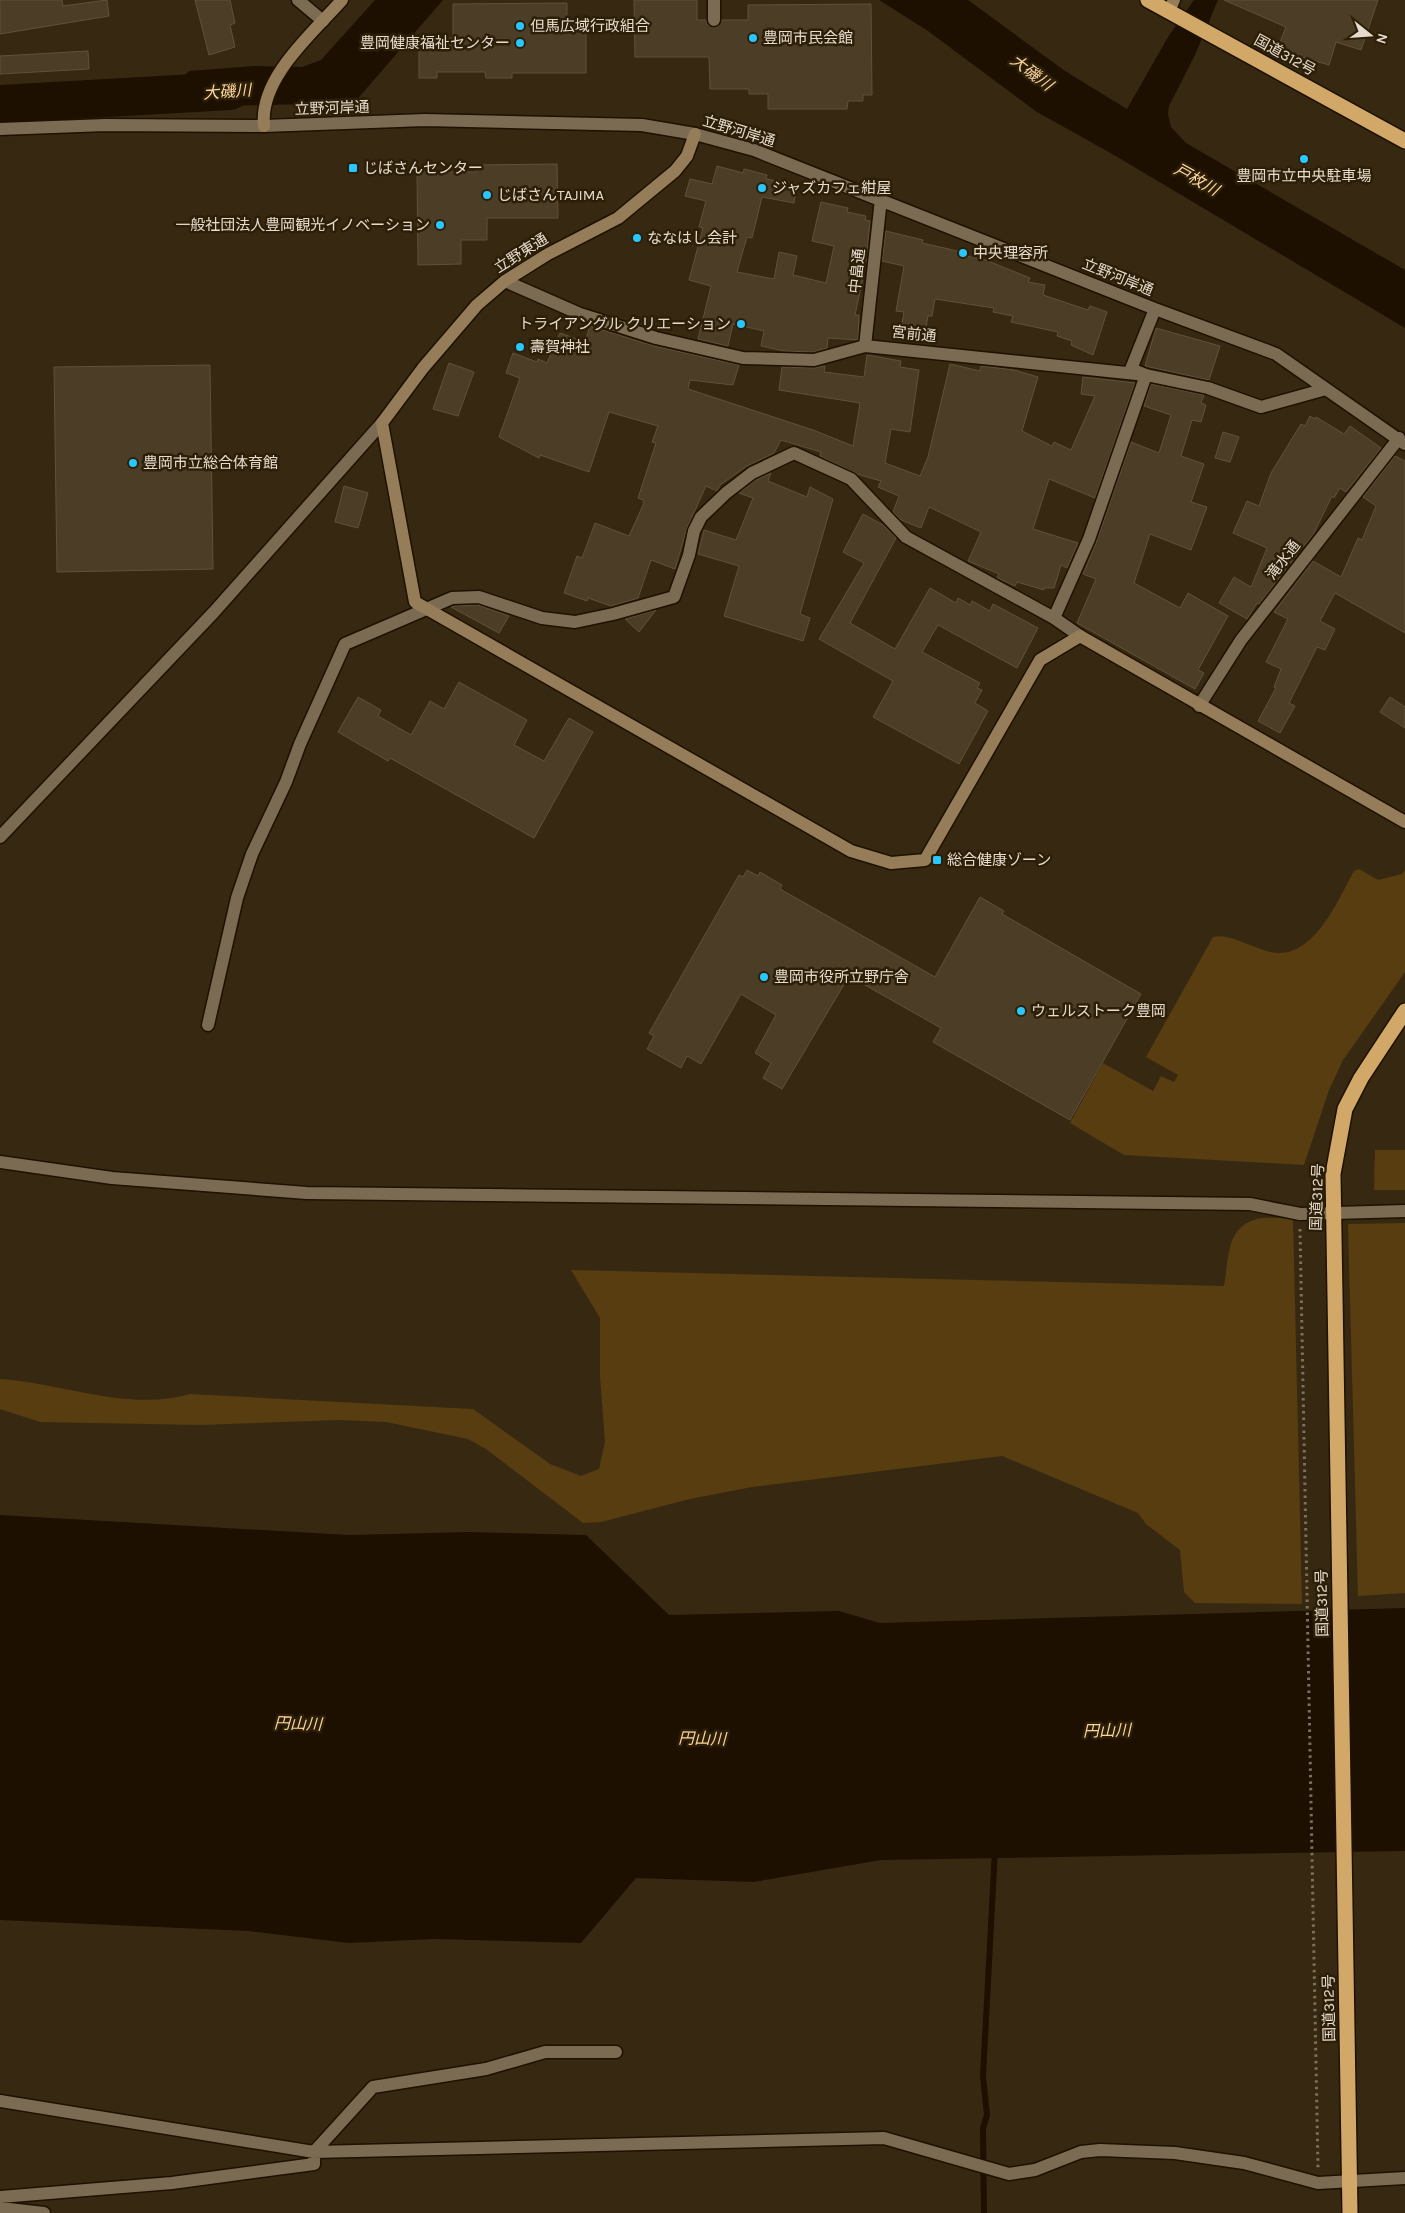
<svg xmlns="http://www.w3.org/2000/svg" width="1405" height="2213" font-family="Karla,'Noto Sans JP',sans-serif">
<rect width="100%" height="100%" fill="#372911"/>
<path fill="#573d10" d="M1359,869L1378,880L1402,874L1405,870V972L1343,1060L1329,1090L1304,1165L1124,1155L1070,1123L1103,1063L1153,1091L1161,1076L1174,1082L1178,1075L1146,1057L1213,937C1225,934 1239,941 1250,945C1259,948 1270,954 1280,953C1317,952 1339,898 1354,871Z
M1375,1150H1405V1190H1374Z
M1293,1218L1302,1604L1195,1603L1184,1592L1180,1550L1146,1524L1138,1513L1002,1456L752,1487L690,1499L601,1522L583,1523L486,1449L468,1439L386,1422L339,1420L201,1425L40,1422L0,1409V1379C62,1383 128,1412 190,1394L473,1409L550,1464L581,1476L599,1469L605,1442L600,1376V1318L571,1270L1224,1286C1229,1262 1225,1229 1254,1220C1265,1216 1281,1219 1293,1218Z
M1405,1223V1593L1358,1596L1348,1224Z"/>
<path fill="#1d1000" d="M375,0H443L354,103L178,107L177,85L189,71L254,66L302,67L321,60Z
M879,0H968L1065,71L1127,109L1168,37L1194,0H1218L1195,55L1169,106L1168,114L1171,127L1186,143L1405,270V328L1114,155L1037,112L928,31Z
M0,1515L349,1535L468,1532L586,1535L669,1615L839,1611L880,1623L1405,1608V1851L881,1860L754,1882L636,1878L581,1943L434,1939L349,1943L248,1931L0,1920Z"/>
<g fill="none" stroke-linecap="round" stroke-linejoin="round">
<path stroke="#1d1000" stroke-width="6" d="M984,2213L983,2128L987,2115L983,2076L995,1850"/>
<path stroke="#1d1000" stroke-width="38" d="M0,104L230,91"/>
</g>
<path fill="#4c3d26" stroke="#615139" d="M0,0H62L63,6L107,0L109,16L0,34Z
M195,0H230L235,23L230,25L235,47L209,55Z
M634,0H697V20H706L707,24L714,28L718,27L722,20H748V5L871,4L872,95H863V101H848L847,109H768V94H749V89H710L709,57H635Z
M1224,0H1378L1361,50L1336,42L1329,65L1302,57L1300,60L1278,47L1286,27Z
M567,3V26H586V73H512V78H486L485,72H437V78H419V48L428,39L453,38V4Z
M88,51L89,69L0,74V56Z
M557,164L558,218H487V240H461V264L418,265L417,172H476V165Z
M717,166L743,173L744,169L767,175L766,179L797,184L794,203L762,197L752,238L747,237L737,272L774,279L779,252L797,256L793,275L826,283L834,246L812,241L821,202L848,208L847,212L866,216L865,220L870,221L866,263L855,315H859L858,340L828,338L827,348L813,352L784,351L761,346L764,331L733,324L728,346L698,339L711,286L689,280L703,228L699,227L706,201L685,196L690,179L712,184Z
M886,231L923,240L922,243L966,253L965,256L983,259L1030,278L1028,282L1045,285L1043,295L1088,310L1090,306L1107,312L1093,355L1071,345L1072,341L1057,336L1058,332L1011,322L1013,316L993,312L994,308L935,299L932,316H928L924,339L900,335L904,312L896,311L904,266L882,261Z
M590,326L654,346L739,365L733,385L690,380L688,389L813,430L853,446L860,403L779,390L782,367L814,368L825,366L824,372L864,377L867,355L901,361L900,367L919,370L910,432L891,429L885,463L920,476L928,457L950,364L980,371L981,366L1014,370L1038,377L1022,431L1052,446L1054,442L1071,450L1095,396L1081,394L1083,377L1135,383L1095,498L1049,479L1033,529L1078,543L1067,568L1061,565L1054,588H1044V590L1017,582L1015,586L1002,580L997,578L999,574L968,561L981,532L929,507L921,528L901,520L893,512L899,496L878,487L881,481L857,474L820,456L821,452L781,440L774,453L747,466L720,485L717,491L706,486L687,528L675,569L651,560L638,598L611,606L588,598L587,601L564,593L577,556L582,558L595,523L629,536L644,503L643,500L638,498L656,443L652,442L658,426L609,412L589,472L540,455L539,458L499,437L520,378L506,373L513,353L537,362L538,359L547,363L560,333L585,342Z
M1156,328L1220,346L1209,380L1145,366Z
M449,363L474,372L458,416L433,409Z
M210,365L213,569L57,572L54,367Z
M1151,384L1204,395L1201,403L1206,405L1201,422L1192,420L1181,456L1204,464L1191,502L1207,507L1191,550L1150,534L1134,583L1180,608L1188,593L1228,616L1198,670L1204,673L1195,689L1077,623L1096,579L1083,574L1096,543L1131,442L1159,453L1171,415L1144,406Z
M1310,416L1315,419L1316,417L1344,434L1350,426L1381,448L1346,492L1340,488L1334,498L1332,496L1314,533L1259,604L1257,603L1247,619L1219,603L1234,577L1251,587L1267,548L1233,533L1247,501L1259,506L1271,473L1301,424L1305,426Z
M1223,432L1239,437L1230,462L1215,458Z
M1395,456L1405,461V633L1335,593L1320,621L1335,629L1325,650L1317,647L1289,703L1295,706L1280,733L1258,721L1276,688L1274,687L1281,669L1266,662L1288,619L1274,612L1313,561L1341,577L1358,538L1362,540L1376,506L1363,497Z
M771,473L768,481L807,497L810,487L833,499L800,614L810,618L803,641L724,616L739,566L698,554L704,530L736,540L753,498L739,493L756,480Z
M344,486L368,493L358,528L335,522Z
M863,514L883,525L896,538L850,623L895,649L930,588L956,603L958,598L970,605L972,601L990,611L993,604L1038,628L1017,668L938,625L922,652L980,683L977,688L982,690L975,703L988,711L959,764L873,717L893,681L819,639L864,563L843,552Z
M454,606L478,605L509,616L499,633L451,607Z
M656,610L639,632L625,619Z
M459,682L527,720L514,745L544,761L569,718L593,732L534,838L390,758L388,761L338,732L358,697L381,710L378,716L411,735L430,701L444,709Z
M1390,697L1405,707V728L1380,712Z
M747,870L758,876L760,872L782,885L780,889L935,977L980,897L1004,911L1002,914L1141,994L1070,1120L933,1042L941,1028L849,976L782,1089L763,1078L771,1063L755,1053L776,1015L741,994L701,1064L687,1056L681,1068L647,1049L654,1036L649,1033L739,875L743,877Z"/>
<g fill="none" stroke-linecap="round" stroke-linejoin="round">
<g stroke="#1e1100" stroke-width="15">
<path id="street" d="M298,0L323,21
M714,20V0
M0,129L106,125L264,126L425,120L642,125L695,134L754,150L1155,309L1276,354L1405,444
M505,281L580,314L656,338L743,358L814,360L865,346L1146,375L1208,388L1261,407L1326,389
M865,346L881,199
M1054,618L1089,539L1146,375L1131,369L1155,309
M1199,706L1241,640L1399,438
M0,837L214,612L382,423
M208,1025L237,898L252,854L286,782L300,744L345,644L452,598L479,597L542,618L575,622L613,614L674,597L689,555L694,531L701,517L726,493L752,473L794,453L851,479L906,537L1054,618L1080,636
M0,1162L112,1178L307,1193L1250,1204L1300,1214L1405,1211
M0,2101L314,2152L884,2138L1009,2174L1035,2170L1081,2152L1100,2150L1175,2153L1244,2163L1318,2183L1405,2178
M0,2197L172,2183L314,2164V2152L373,2087L486,2069L545,2052H616
M0,2208L44,2213"/>
</g>
<g stroke="#1e1100" stroke-width="15">
<path id="secondary" d="M1169,11L1174,0
M264,126C259,78 312,34 342,0
M695,134L687,156L675,171L618,218L548,254L505,281L477,305L423,368L382,423L415,602L851,851L891,863L925,860L1040,660L1080,636L1405,822"/>
</g>
<g stroke="#1e1100" stroke-width="18">
<path id="highway" d="M1148,0L1405,141
M1350,2213L1333,1174L1345,1109L1361,1078L1405,1011"/>
</g>
<path stroke="#7d715d" stroke-width="3" stroke-dasharray="2.5 4" stroke-linecap="butt" d="M1300,1229L1318,2168"/>
<use href="#street" stroke="#7b6b52" stroke-width="12"/>
<use href="#secondary" stroke="#957d59" stroke-width="12"/>
<use href="#highway" stroke="#d1a868" stroke-width="15"/>
</g>
<g fill="#28c8ff" stroke="#2d1f07" stroke-width="2">
<circle cx="520" cy="26" r="5"/>
<circle cx="753" cy="38" r="5"/>
<circle cx="520" cy="43" r="5"/>
<circle cx="1304" cy="159" r="5"/>
<rect x="348" y="163" width="10" height="10" rx="2.5"/>
<circle cx="762" cy="188" r="5"/>
<circle cx="487" cy="195" r="5"/>
<circle cx="440" cy="225" r="5"/>
<circle cx="637" cy="238" r="5"/>
<circle cx="963" cy="253" r="5"/>
<circle cx="741" cy="324" r="5"/>
<circle cx="520" cy="347" r="5"/>
<circle cx="133" cy="463" r="5"/>
<rect x="932" y="855" width="10" height="10" rx="2.5"/>
<circle cx="764" cy="977" r="5"/>
<circle cx="1021" cy="1011" r="5"/>
</g>
<g text-anchor="middle" stroke-width="5" stroke-linejoin="round" paint-order="stroke">
<g font-size="15" fill="#e5dcce" stroke="#2d1f07" text-anchor="start">
<text x="530" y="31">但馬広域行政組合</text>
<text x="763" y="43">豊岡市民会館</text>
<text x="510" y="48" text-anchor="end">豊岡健康福祉センター</text>
<text x="363" y="173">じばさんセンター</text>
<text x="1304" y="181" text-anchor="middle">豊岡市立中央駐車場</text>
<text x="772" y="193">ジャズカフェ紺屋</text>
<text x="497" y="200">じばさんTAJIMA</text>
<text x="430" y="230" text-anchor="end">一般社団法人豊岡観光イノベーション</text>
<text x="647" y="243">ななはし会計</text>
<text x="973" y="258">中央理容所</text>
<text x="731" y="329" text-anchor="end">トライアングル クリエーション</text>
<text x="530" y="352">壽賀神社</text>
<text x="143" y="468">豊岡市立総合体育館</text>
<text x="947" y="865">総合健康ゾーン</text>
<text x="774" y="982">豊岡市役所立野庁舎</text>
<text x="1031" y="1016">ウェルストーク豊岡</text>
</g>
<g font-size="15" fill="#e5dcce" stroke="#2d1f07">
<text transform="translate(1285 55) rotate(29)" y="5">国道312号</text>
<text transform="translate(332 108) rotate(-2)" y="5">立野河岸通</text>
<text transform="translate(739 131) rotate(17)" y="5">立野河岸通</text>
<text transform="translate(521 253) rotate(-32)" y="5">立野東通</text>
<text transform="translate(857 271) rotate(-84)" y="5">中畠通</text>
<text transform="translate(1118 277) rotate(22)" y="5">立野河岸通</text>
<text transform="translate(914 334) rotate(6)" y="5">宮前通</text>
<text transform="translate(1283 560) rotate(-52)" y="5">滝水通</text>
<text transform="translate(1317 1197) rotate(-88)" y="5">国道312号</text>
<text transform="translate(1322 1603) rotate(-91)" y="5">国道312号</text>
<text transform="translate(1329 2008) rotate(-91)" y="5">国道312号</text>
</g>
<g font-size="16" font-style="italic" fill="#f9d59f" stroke="#2d1f07">
<text transform="translate(1032 72) rotate(37)" y="6">大磯川</text>
<text transform="translate(227 91) rotate(-4)" y="6">大磯川</text>
<text transform="translate(1197 179) rotate(29)" y="6">戸枚川</text>
<text transform="translate(298 1723) rotate(2)" y="6">円山川</text>
<text transform="translate(1107 1730) rotate(-1)" y="6">円山川</text>
<text transform="translate(702 1738) rotate(1)" y="6">円山川</text>
</g>
</g>
<g transform="translate(1370 35) rotate(107)" stroke="#2d1f07" stroke-width="4" paint-order="stroke">
<path d="M0-4L9 19L0 12L-9 19Z" fill="#e5dcce"/>
<text y="-8" font-size="14" font-weight="bold" text-anchor="middle" fill="#e5dcce">N</text>
</g>
</svg>
